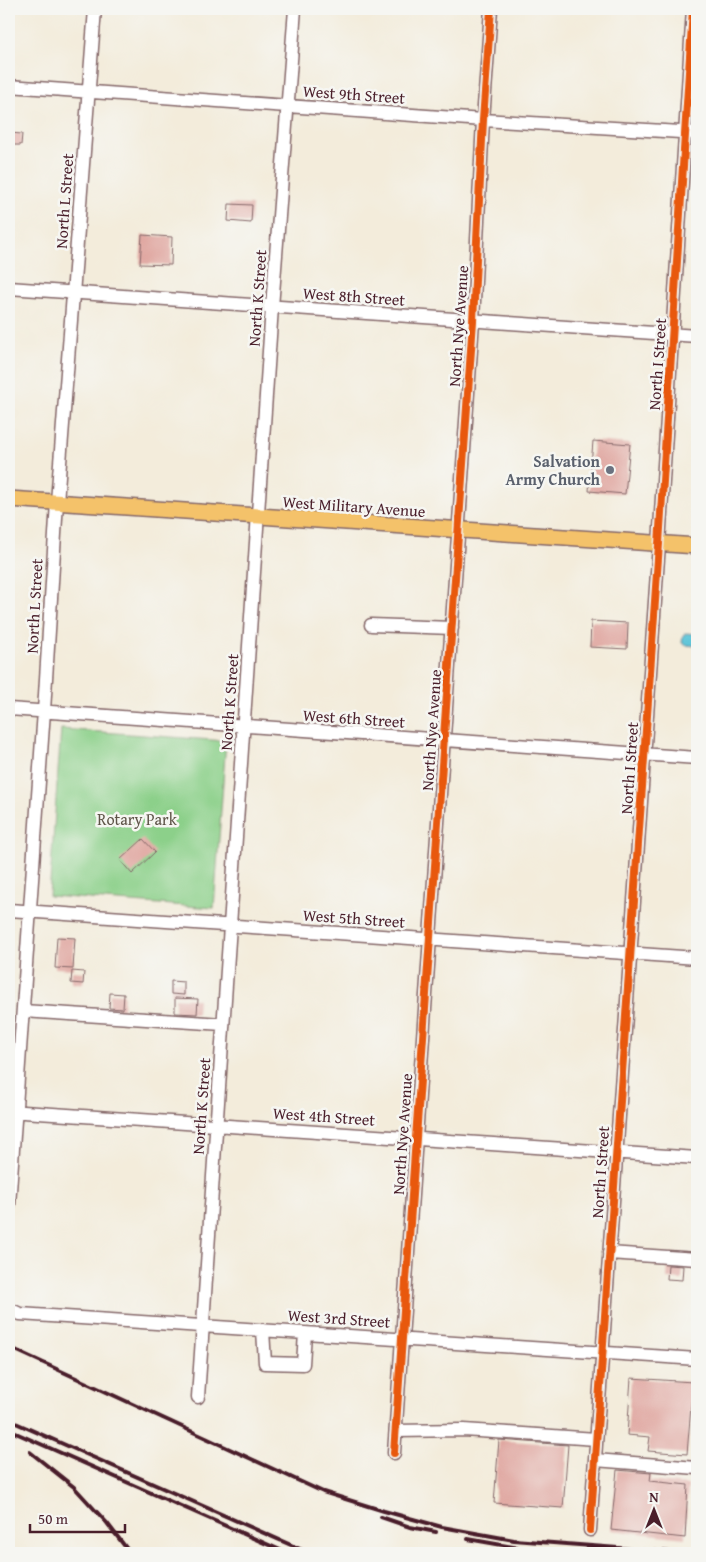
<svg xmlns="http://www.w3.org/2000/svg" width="706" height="1562" font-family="'Gentium Book Plus',serif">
<rect width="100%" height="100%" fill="#f6f6f2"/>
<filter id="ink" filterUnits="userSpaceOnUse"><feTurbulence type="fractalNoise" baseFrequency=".02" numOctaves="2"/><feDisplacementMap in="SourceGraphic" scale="10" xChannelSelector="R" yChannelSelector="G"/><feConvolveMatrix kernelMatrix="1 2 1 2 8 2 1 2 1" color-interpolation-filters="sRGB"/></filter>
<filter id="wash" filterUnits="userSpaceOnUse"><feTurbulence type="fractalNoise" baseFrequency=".0096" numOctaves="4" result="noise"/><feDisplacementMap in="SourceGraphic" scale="20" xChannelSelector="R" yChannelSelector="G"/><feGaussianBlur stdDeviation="1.12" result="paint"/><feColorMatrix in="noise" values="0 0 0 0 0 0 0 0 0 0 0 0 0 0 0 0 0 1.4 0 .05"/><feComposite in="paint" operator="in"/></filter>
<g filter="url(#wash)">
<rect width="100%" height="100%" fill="#f3ecdb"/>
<path fill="#8cd08a" stroke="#6b785a" d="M61,729L226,741L214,908L49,896Z"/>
<path fill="#5cc4d8" stroke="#537282" d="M686,633L697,634V646L685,645L682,643L683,635Z"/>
<g id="blocks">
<path fill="#e0a7a1" d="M9,133L22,134L21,145H9Z
M229,204L252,205L251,223L228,221Z
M142,235L172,237L171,265L140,264Z
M593,441L630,444L625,494L589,491Z
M591,621L628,623L627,649L590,647Z
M143,839L155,852L132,874L120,860Z
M57,937L75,938L73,969L55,968Z
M72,971L84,972L83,984L71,983Z
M171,981L184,982V995L171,994Z
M110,993L124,994L123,1009L109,1008Z
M175,998L198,999L197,1014L175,1013Z
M668,1265L683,1266L682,1280L667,1279Z
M631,1378L693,1382L687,1454L648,1451L650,1437L627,1435Z
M499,1440L568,1445L563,1508L494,1503Z
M617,1470L651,1473L650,1481L688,1485L685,1538L611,1530Z"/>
</g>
</g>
<g filter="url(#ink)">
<use href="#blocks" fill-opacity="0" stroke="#856769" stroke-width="1"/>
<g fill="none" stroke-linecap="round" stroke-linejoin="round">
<g stroke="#856769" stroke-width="15">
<path id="minor" d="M9,86L483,120L697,133
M9,288L697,336
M371,625L452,628
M9,709L697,758
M9,910L697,958
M23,1011L223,1024
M9,1111L697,1158
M9,1205L44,711L57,502L95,9
M609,1253L697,1259
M9,1309L20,1314L697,1359
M263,1330L265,1363L303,1364L305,1333
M198,1397L272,307L295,9
M396,1431L464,1430L596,1439
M394,1453L473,321L483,120L491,9
M595,1460L697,1468
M590,1530L659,544L693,9"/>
</g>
<g stroke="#856769" stroke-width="18">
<path id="major" d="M9,499L697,546"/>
</g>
<use href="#minor" stroke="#fff" stroke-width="12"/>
<use href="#major" stroke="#f4c26a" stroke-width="15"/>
<path stroke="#4a1f2b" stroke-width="4" d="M9,1347L323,1492L384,1511L442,1527L514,1540L683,1553
M9,1420L309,1553
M9,1430L287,1553
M30,1452L74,1487L107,1523L130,1553
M381,1517L410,1527L436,1532
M468,1539L536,1551L557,1553"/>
<g stroke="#f6f6f2" stroke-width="11">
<path id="cycleway" d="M394,1453L473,321L483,120L491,9
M590,1530L659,544L693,9"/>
</g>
<use href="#cycleway" stroke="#e8590c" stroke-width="8"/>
</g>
</g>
<circle fill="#6b7280" stroke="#f6f6f2" stroke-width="2" cx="610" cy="470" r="5"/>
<g text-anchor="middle" stroke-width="5" stroke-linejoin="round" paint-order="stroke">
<g font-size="16" fill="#4a1f2b" stroke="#f6f6f2">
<text transform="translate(354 94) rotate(4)" y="6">West 9th Street</text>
<text transform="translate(64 201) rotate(-86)" y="6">North L Street</text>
<text transform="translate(354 296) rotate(4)" y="6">West 8th Street</text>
<text transform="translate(257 298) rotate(-86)" y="6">North K Street</text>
<text transform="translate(458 326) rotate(-86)" y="6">North Nye Avenue</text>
<text transform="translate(657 364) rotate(-86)" y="6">North I Street</text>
<text transform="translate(354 506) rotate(4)" y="6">West Military Avenue</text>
<text transform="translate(34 606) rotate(-87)" y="6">North L Street</text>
<text transform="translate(229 702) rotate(-86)" y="6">North K Street</text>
<text transform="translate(354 718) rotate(4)" y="6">West 6th Street</text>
<text transform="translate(431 730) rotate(-86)" y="6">North Nye Avenue</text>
<text transform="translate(629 768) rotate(-86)" y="6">North I Street</text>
<text transform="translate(354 918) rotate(4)" y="6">West 5th Street</text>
<text transform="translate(201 1106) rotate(-86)" y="6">North K Street</text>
<text transform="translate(324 1116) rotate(4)" y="6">West 4th Street</text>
<text transform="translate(402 1134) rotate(-86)" y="6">North Nye Avenue</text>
<text transform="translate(600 1172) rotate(-86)" y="6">North I Street</text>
<text transform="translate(339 1318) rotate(4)" y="6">West 3rd Street</text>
</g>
<g font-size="16" font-weight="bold" fill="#5b616d" stroke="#f6f6f2" text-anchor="end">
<text x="600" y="467">Salvation<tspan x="600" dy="18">Army Church</tspan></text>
</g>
<g font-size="16" fill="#5e5448" stroke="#f6f6f2">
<text x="137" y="825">Rotary Park</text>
</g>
</g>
<rect width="706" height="1562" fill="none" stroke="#f6f6f2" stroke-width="30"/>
<g transform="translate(654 1510)" stroke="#f6f6f2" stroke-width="4" paint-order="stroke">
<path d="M0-4L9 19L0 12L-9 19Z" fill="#4a1f2b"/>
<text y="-8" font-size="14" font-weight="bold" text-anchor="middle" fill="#4a1f2b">N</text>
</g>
<path d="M30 1524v8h95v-8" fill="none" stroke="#4a1f2b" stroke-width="2.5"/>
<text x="38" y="1524" font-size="15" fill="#4a1f2b" stroke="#f6f6f2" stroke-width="4" paint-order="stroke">50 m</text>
</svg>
